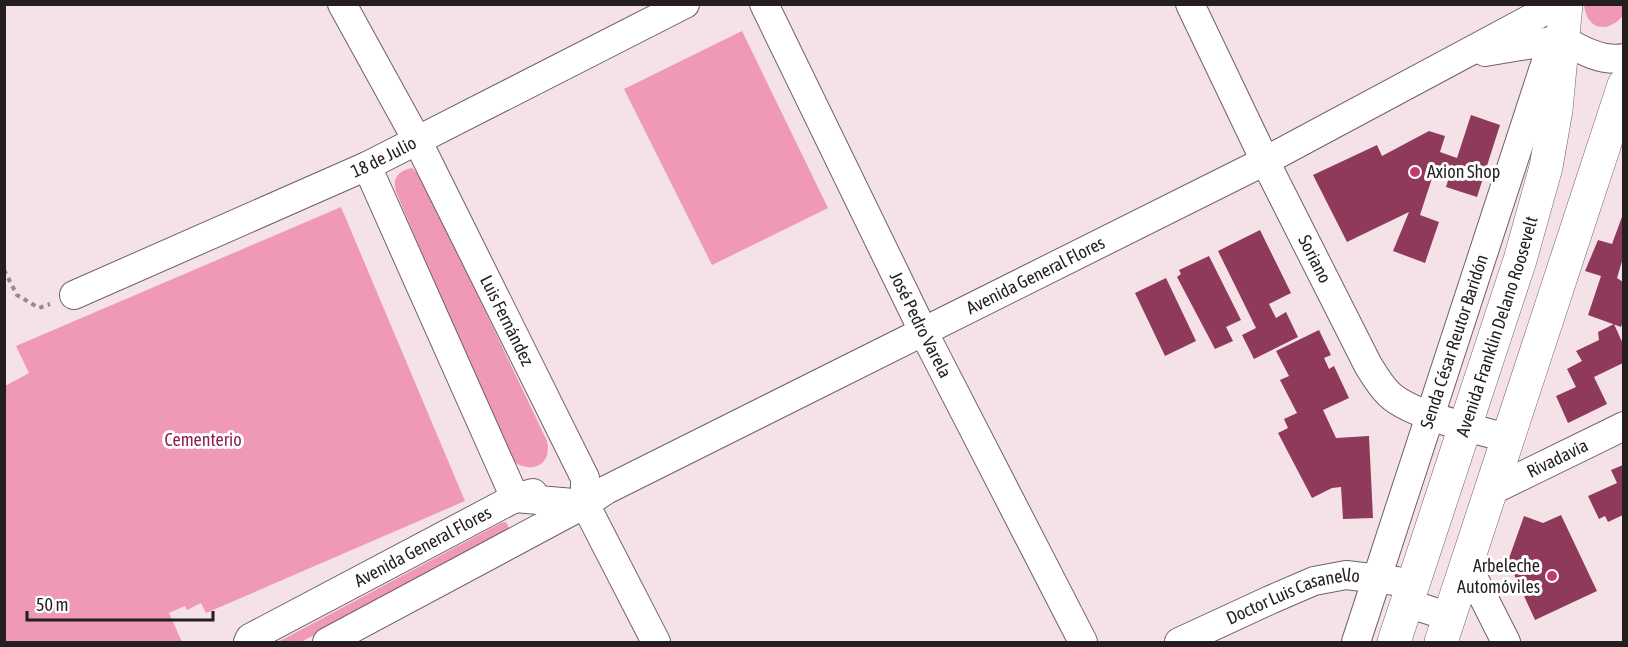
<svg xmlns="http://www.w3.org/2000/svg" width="1628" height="647" font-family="'Asap Condensed',sans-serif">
<rect width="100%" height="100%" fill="#f4e2e7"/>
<path fill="#f099b5" d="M1584,5H1623V16C1607,34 1587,30 1584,5Z
M742,31L828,208L712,265L624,89Z
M412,168L422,178L547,441C553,469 526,475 508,457L396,192C392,178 398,171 412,168Z
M341,207L465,501L206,613L201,603L187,610L185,606L169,613L182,642H5V386L29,373L16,346Z
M506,522L509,528L506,532L301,642H278L501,523Z"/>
<path fill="#903a5b" d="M1471,115L1500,125L1477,197L1446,187L1450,174L1435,169L1420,215L1439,222L1425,263L1393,251L1409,212L1347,242L1313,175L1377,145L1382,156L1429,131L1445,136L1440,152L1457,158Z
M1623,214V258L1617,278L1623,282V321L1621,327L1588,315L1601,276L1585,271L1598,240L1612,244Z
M1260,230L1291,293L1269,304L1276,318L1286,312L1298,337L1254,359L1242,335L1256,328L1218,251Z
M1209,256L1241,320L1226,327L1233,341L1215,349L1177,277L1181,274L1179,270Z
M1166,278L1196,341L1165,356L1135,293Z
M1614,324L1623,344V363L1594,377L1607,404L1568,423L1556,396L1576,387L1567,369L1582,361L1576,351L1599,340L1598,332Z
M1319,330L1331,355L1324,358L1329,369L1334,366L1349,398L1323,410L1336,438L1369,436L1373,518L1343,519L1341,487L1332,488L1312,498L1278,433L1288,428L1284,419L1297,413L1280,380L1289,376L1276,351Z
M1623,465V515L1608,522L1605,516L1599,519L1588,496L1617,483L1611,470Z
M1561,515L1597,591L1535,620L1508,561L1524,516L1543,523Z"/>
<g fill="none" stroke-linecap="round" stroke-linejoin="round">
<g stroke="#706165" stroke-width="30">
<g id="minor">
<path id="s1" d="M342,4L418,142L585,478V504L656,642"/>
<path id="s2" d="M764,4L923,331L1083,642"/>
<path id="s3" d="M1190,4L1265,161L1368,365C1374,375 1381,387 1390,395C1413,416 1477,429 1509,439"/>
<path d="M1485,52L1563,39C1580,50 1602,62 1624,58"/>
<path d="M367,166L515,498L585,504"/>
<path id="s4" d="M74,295L367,166L685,4"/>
<path id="s5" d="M1491,491L1624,426"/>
<path d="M1467,565L1506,642"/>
<path d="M1407,603L1450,617"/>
<path id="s6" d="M248,642L250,638L515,498L533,493"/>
<path id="s7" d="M327,642L585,504L606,490L1265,161L1558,4"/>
<path id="s8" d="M1179,642L1270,600L1314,581L1346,575L1396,581"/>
<path id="s9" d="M1356,642L1553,40"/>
</g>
</g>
<g stroke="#706165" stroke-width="34">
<g id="major">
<path id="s10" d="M1394,642L1520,260L1546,167L1556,110L1566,4"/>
<path d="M1441,642L1624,85"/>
</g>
</g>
<path stroke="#968a8d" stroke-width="4" stroke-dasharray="4.5 4.5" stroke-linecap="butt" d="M4,270L17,295L39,308L50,304"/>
<use href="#minor" stroke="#fff" stroke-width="28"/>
<use href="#major" stroke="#fff" stroke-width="33"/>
</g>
<g fill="#c23973" stroke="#fff" stroke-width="2">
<circle cx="1415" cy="172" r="6"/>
<circle cx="1552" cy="576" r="6"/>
</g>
<g text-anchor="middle" stroke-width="6" stroke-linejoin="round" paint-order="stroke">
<g font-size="18" fill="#241e20" stroke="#fff">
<text dy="6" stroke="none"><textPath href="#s4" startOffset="339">18 de Julio</textPath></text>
<text dy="6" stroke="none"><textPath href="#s3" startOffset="284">Soriano</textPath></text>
<text dy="6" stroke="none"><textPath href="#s7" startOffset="798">Avenida General Flores</textPath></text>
<text dy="6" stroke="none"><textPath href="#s1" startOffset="357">Luis Fernández</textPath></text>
<text dy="6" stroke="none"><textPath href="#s2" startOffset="357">José Pedro Varela</textPath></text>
<text dy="6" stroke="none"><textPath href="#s10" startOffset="332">Avenida Franklin Delano Roosevelt</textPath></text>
<text dy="6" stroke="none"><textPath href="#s9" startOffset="316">Senda César Reutor Baridón</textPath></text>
<text dy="6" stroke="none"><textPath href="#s5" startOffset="74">Rivadavia</textPath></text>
<text dy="6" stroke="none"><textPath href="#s6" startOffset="200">Avenida General Flores</textPath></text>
<text dy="6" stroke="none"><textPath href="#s8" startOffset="124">Doctor Luis Casanello</textPath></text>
</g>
<g font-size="18" fill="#241e20" stroke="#fff" text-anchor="start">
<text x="1427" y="178">Axion Shop</text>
<text x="1540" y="572" text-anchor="end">Arbeleche<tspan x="1540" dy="21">Automóviles</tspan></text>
</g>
<g font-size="18" fill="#8e1f50" stroke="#fff">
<text x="203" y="446">Cementerio</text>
</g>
</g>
<rect width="1628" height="647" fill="none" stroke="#241e20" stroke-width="12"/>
<path d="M27 611v9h186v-9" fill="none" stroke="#241e20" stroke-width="3"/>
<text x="36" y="611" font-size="18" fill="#241e20" stroke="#ffffff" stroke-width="4.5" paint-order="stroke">50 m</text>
</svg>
